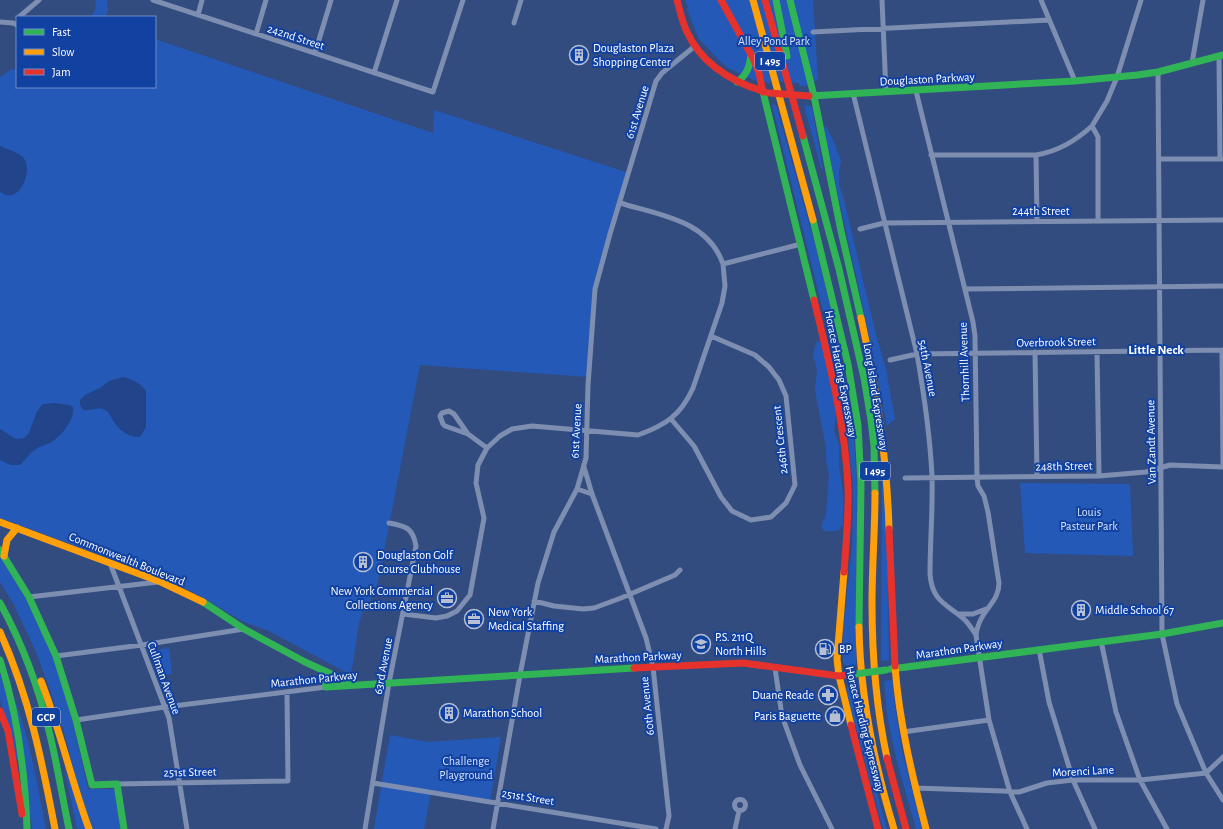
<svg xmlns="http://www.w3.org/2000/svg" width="1223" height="829" font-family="'Alegreya Sans',sans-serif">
<rect width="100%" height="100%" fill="#324c80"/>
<path fill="#2559b7" d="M95,0H107L108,10L105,17H90C95,13 97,7 95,0Z
M685,0H813L818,80L808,83L807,86H800L799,83L770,81V84L766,83L765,81L754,80L728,68L721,62L699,39L687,9L688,7Z
M155,39L433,133L434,110L629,173L592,293L589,377L420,365L378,582L371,599L364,607L359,623L351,675L269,631L242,621L209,601L173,582L0,518V77L12,69L17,70V87H155Z
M772,105H776L816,248L831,309L844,374L854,436L857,489L856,665L848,667L843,663V630L852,547L853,489L848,435L839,375Z
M804,105L810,106L812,108L823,170L821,168Z
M826,126L833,140L841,161L839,170V185L843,196L876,335L886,369L895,419L887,426C869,326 844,228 824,128Z
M820,340L825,355L836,413L834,431L839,444V465L843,495V524L839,530L834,531H824L821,526L826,515L829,474L826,460V447L815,391L817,370L813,355L816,343Z
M882,464C889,529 888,595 889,660L881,661Z
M1020,483L1130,484L1133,556L1025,553Z
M0,555C20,588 40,621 53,657C69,700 78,745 88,789H115L122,829H92L79,791L63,729L50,690L36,652L14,605L0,582Z
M169,648L172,674L161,675L152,651Z
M0,674L8,697L19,761H17L0,699Z
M892,680L895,705L902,751L922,829H916L896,758L887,714L884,681Z
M858,684C859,694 859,705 860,715C865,752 877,793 887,829H883L847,694V687L848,685Z
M13,695C30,738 37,784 46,829H32Z
M390,735L428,742L501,737L490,802L431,792L424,829H374Z
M64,767L86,829H77Z"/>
<path fill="#21448b" d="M0,146C7,149 21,153 25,160C32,171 20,206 0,192Z
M123,377C133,380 140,382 146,391V427L140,437C130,438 120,431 114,422C111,418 110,413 105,410C98,406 91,411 83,410L80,405V400L85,395L100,388L109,381Z
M55,403L69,405L73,407C75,420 61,437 50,443C46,445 40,446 36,449C30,453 25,460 20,465H11L0,460V429L16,439L24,438L29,433L37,411L43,404Z"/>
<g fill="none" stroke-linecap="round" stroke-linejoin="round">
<path stroke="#7d8eb0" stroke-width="5" d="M153,0L433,92L463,0
M882,0L886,92
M1041,0L1075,81
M198,15L202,0
M19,17L39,0
M0,22L13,23L17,25
M514,23L521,0
M813,32L1049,20
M256,34L266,0
M315,53L331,0
M1219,56L1220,159
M1192,63L1203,0
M1158,72L1162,634L1177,704L1206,773L1223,800
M374,73L397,0
M916,91L973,322L975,336L977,477L978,486L984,496L988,512L999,583C999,597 991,603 984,614C980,620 977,627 976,635L989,720L1010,792L1027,829
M853,93L917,354C924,394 930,435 932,476C933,509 930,542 930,574C932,602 947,604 965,620C969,624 972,629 976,635
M931,155H1036C1059,151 1075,141 1092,126
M1036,155L1037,221
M1159,159H1222
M620,203C659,215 708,220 723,264L801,244
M1098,221V137L1092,126L1107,101L1117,77L1141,0
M860,229L884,223L1223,220
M965,289L1223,286
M1222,350L1223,465
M1035,352L1037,476
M1097,352L1099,476
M890,360L917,354L1223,350
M671,419L694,446L721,497L732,511L751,520L771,517L786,503L795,485L786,396L779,380L769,367L755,355L711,336
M468,434L445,426L443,424L440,416L442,413L449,411L454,414L468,434L487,448
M584,467L592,494L646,638L653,667L669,816L666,829
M905,478L1099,476L1146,472L1170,465L1223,467
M577,489L592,494
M110,563L169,718L187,829
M29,597L158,582
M534,601L554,606L583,609L594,608L621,598L675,575L680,570
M403,614L436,618L447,616L457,611L470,595L484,518L476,483L478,465L487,448L500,436L512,429L532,426L638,435C666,425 681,415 693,388L722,303L725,286L723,264
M958,614H973L986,609
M1101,641L1116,712L1140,780L1167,829
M1039,649L1049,702L1073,780L1095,829
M56,656L142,645L244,629
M775,668L782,716L800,765L832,829
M76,720L165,707L326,687
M903,732L989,720
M373,783L656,829
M117,784L288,781L287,693
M915,788L1003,791L1019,792L1047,783L1073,780H1140L1206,773L1223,757
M734.5 805a5.5 5.5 0 1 1 11 0a5.5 5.5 0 1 1-11 0Z
M365,829L389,683L416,546C413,528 406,526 389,523
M493,829L520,675L538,583L554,532L577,489L586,458L588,385L595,289L610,234L656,81L662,73L695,46
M735,829L739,811"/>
<path stroke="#30b455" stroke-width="7" d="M776,0L787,56
M790,0L814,96
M737,82C747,75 750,66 751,54
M763,92L814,300
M810,96L1075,81L1137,75L1158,72L1223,55
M814,96L841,231L861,318
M803,136L839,269L864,378L871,420L874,446L875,493
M813,220L848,364L858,425L861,485L859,627
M0,550L29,597L56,656L76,720L92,785L117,784L124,829
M203,602L244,629L305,662L353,684
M0,603C22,643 38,686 49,731C57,763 62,796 69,829
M0,660C18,715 25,771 27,829
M891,669L1162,634L1223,623
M325,671L326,687L634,668"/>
<path stroke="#ff9f0a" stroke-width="7" d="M753,0L813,220
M861,318C877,390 887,456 889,529
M875,493C875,530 872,567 872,603C872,655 876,707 887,758
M0,522L161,582L203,602
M4,556L7,540L17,528
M844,572L837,659L839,676L851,725
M859,627C860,697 874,763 894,829
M0,632C29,696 42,761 55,829
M895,666C899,721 912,775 926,829
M41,681C60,729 71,780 89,829"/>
<path stroke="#e5322d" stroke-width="7" d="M677,0C680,11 682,22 687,32C702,65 732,82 765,92
M721,0L753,58L759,73L763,92
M765,0L803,136
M814,300C829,361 845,423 848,486C849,515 846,544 844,572
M889,529L895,666
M634,668L743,663L839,676L855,674
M0,711L8,731L22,814
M851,725L878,829
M887,758L906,829"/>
<path stroke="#30b455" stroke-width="7" d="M855,674L886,670"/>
<path stroke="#e5322d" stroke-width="7" d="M769,93L809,96"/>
</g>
<defs>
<g id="building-ring" transform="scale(1)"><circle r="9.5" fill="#1141a1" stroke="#b7c0d3" stroke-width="1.5"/><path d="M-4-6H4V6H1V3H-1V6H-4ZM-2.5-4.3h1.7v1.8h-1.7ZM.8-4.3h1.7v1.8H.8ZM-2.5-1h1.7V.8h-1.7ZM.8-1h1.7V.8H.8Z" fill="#b7c0d3"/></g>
<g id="office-ring" transform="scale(1)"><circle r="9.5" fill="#1141a1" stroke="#b7c0d3" stroke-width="1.5"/><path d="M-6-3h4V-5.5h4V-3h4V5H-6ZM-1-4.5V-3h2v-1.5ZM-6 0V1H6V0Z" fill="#b7c0d3"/></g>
<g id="school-ring" transform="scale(1)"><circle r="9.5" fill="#1141a1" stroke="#b7c0d3" stroke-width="1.5"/><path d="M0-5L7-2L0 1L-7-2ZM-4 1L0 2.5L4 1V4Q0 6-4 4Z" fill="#b7c0d3"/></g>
<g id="fuel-ring" transform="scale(1)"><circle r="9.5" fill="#1141a1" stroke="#b7c0d3" stroke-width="1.5"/><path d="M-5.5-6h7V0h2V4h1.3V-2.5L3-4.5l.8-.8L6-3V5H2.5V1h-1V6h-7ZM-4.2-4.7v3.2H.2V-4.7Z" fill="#b7c0d3"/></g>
<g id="pharmacy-ring" transform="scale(1)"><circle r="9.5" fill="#1141a1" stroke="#b7c0d3" stroke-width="1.5"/><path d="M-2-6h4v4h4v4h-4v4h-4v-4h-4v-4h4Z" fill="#b7c0d3"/></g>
<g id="shop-ring" transform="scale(1)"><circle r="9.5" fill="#1141a1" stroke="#b7c0d3" stroke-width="1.5"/><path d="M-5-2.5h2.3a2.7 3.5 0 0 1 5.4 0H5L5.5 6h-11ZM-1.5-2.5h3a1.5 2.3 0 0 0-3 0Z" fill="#b7c0d3"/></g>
</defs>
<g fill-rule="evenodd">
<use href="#building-ring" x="579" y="55"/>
<use href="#building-ring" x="363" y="562"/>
<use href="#office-ring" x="447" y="598"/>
<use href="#building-ring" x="1081" y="610"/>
<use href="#office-ring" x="474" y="619"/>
<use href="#school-ring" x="701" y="644"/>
<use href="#fuel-ring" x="825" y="649"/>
<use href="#pharmacy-ring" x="828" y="695"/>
<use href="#building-ring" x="449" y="713"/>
<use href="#shop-ring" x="835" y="716"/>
</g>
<g text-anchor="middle" stroke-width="4" stroke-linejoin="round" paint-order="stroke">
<g fill="#1141a1" stroke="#b8c6e3" stroke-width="1">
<rect x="755" y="52" width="30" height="18" rx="3"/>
<rect x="860" y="462" width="30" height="18" rx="3"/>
<rect x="32" y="708" width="28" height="18" rx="3"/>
</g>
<g font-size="11" font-weight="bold" fill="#fff">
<text x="770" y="65">I 495</text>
<text x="875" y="475">I 495</text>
<text x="46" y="721">GCP</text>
</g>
<g font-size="12" fill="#fff" stroke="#1141a1">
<text transform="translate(296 37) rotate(18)" y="4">242nd Street</text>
<text transform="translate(927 79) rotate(-3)" y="4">Douglaston Parkway</text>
<text transform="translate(637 112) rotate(-73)" y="4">61st Avenue</text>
<text x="1041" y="215">244th Street</text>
<text transform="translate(1056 342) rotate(-1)" y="4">Overbrook Street</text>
<text transform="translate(964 362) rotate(-92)" y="4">Thornhill Avenue</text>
<text transform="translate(928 368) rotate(79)" y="4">54th Avenue</text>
<text transform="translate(841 374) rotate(79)" y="4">Horace Harding Expressway</text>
<text transform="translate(876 397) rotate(81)" y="4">Long Island Expressway</text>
<text transform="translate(576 431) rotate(-87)" y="4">61st Avenue</text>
<text transform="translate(780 440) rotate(-96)" y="4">246th Crescent</text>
<text transform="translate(1151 442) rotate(-91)" y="4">Van Zandt Avenue</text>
<text transform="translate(1064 466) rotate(-1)" y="4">248th Street</text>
<text transform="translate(127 559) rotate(22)" y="4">Commonwealth Boulevard</text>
<text transform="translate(959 649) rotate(-8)" y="4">Marathon Parkway</text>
<text transform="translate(638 657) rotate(-3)" y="4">Marathon Parkway</text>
<text transform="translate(383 666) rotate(-79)" y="4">63rd Avenue</text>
<text transform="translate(164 678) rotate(70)" y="4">Cullman Avenue</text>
<text transform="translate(314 679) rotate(-6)" y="4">Marathon Parkway</text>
<text transform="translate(647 706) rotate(-96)" y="4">60th Avenue</text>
<text transform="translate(865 729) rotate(76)" y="4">Horace Harding Expressway</text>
<text transform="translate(1083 771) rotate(-3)" y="4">Morenci Lane</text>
<text transform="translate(190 772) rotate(-1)" y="4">251st Street</text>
<text transform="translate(528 797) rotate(9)" y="4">251st Street</text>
</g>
<g font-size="12" fill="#d3e2fe" stroke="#1141a1">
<text x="774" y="45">Alley Pond Park</text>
<text x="1089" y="516">Louis<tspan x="1089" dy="14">Pasteur Park</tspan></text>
<text x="466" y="765">Challenge<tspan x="466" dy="14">Playground</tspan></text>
</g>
<g font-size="12" fill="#fff" stroke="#1141a1" text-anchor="start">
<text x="593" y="52">Douglaston Plaza<tspan x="593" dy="14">Shopping Center</tspan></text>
<text x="377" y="559">Douglaston Golf<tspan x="377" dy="14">Course Clubhouse</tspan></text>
<text x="433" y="595" text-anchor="end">New York Commercial<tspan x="433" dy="14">Collections Agency</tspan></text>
<text x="1095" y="614">Middle School 67</text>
<text x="488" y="616">New York<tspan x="488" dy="14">Medical Staffing</tspan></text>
<text x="715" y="641">P.S. 211Q<tspan x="715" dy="14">North Hills</tspan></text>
<text x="839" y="653">BP</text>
<text x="814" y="699" text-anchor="end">Duane Reade</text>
<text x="463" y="717">Marathon School</text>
<text x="821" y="720" text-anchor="end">Paris Baguette</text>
</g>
<g font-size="13" font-weight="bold" fill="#fff" stroke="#1141a1">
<text x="1156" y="354">Little Neck</text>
</g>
</g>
<rect x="16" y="16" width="140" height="72" fill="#1141a1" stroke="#708dc7"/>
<rect x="24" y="29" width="20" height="6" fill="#30b455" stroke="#708dc7"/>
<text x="52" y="36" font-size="12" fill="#ffffff">Fast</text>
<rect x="24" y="49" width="20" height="6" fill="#ff9f0a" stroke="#708dc7"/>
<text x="52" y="56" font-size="12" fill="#ffffff">Slow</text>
<rect x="24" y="69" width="20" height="6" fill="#e5322d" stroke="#708dc7"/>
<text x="52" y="76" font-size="12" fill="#ffffff">Jam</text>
</svg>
